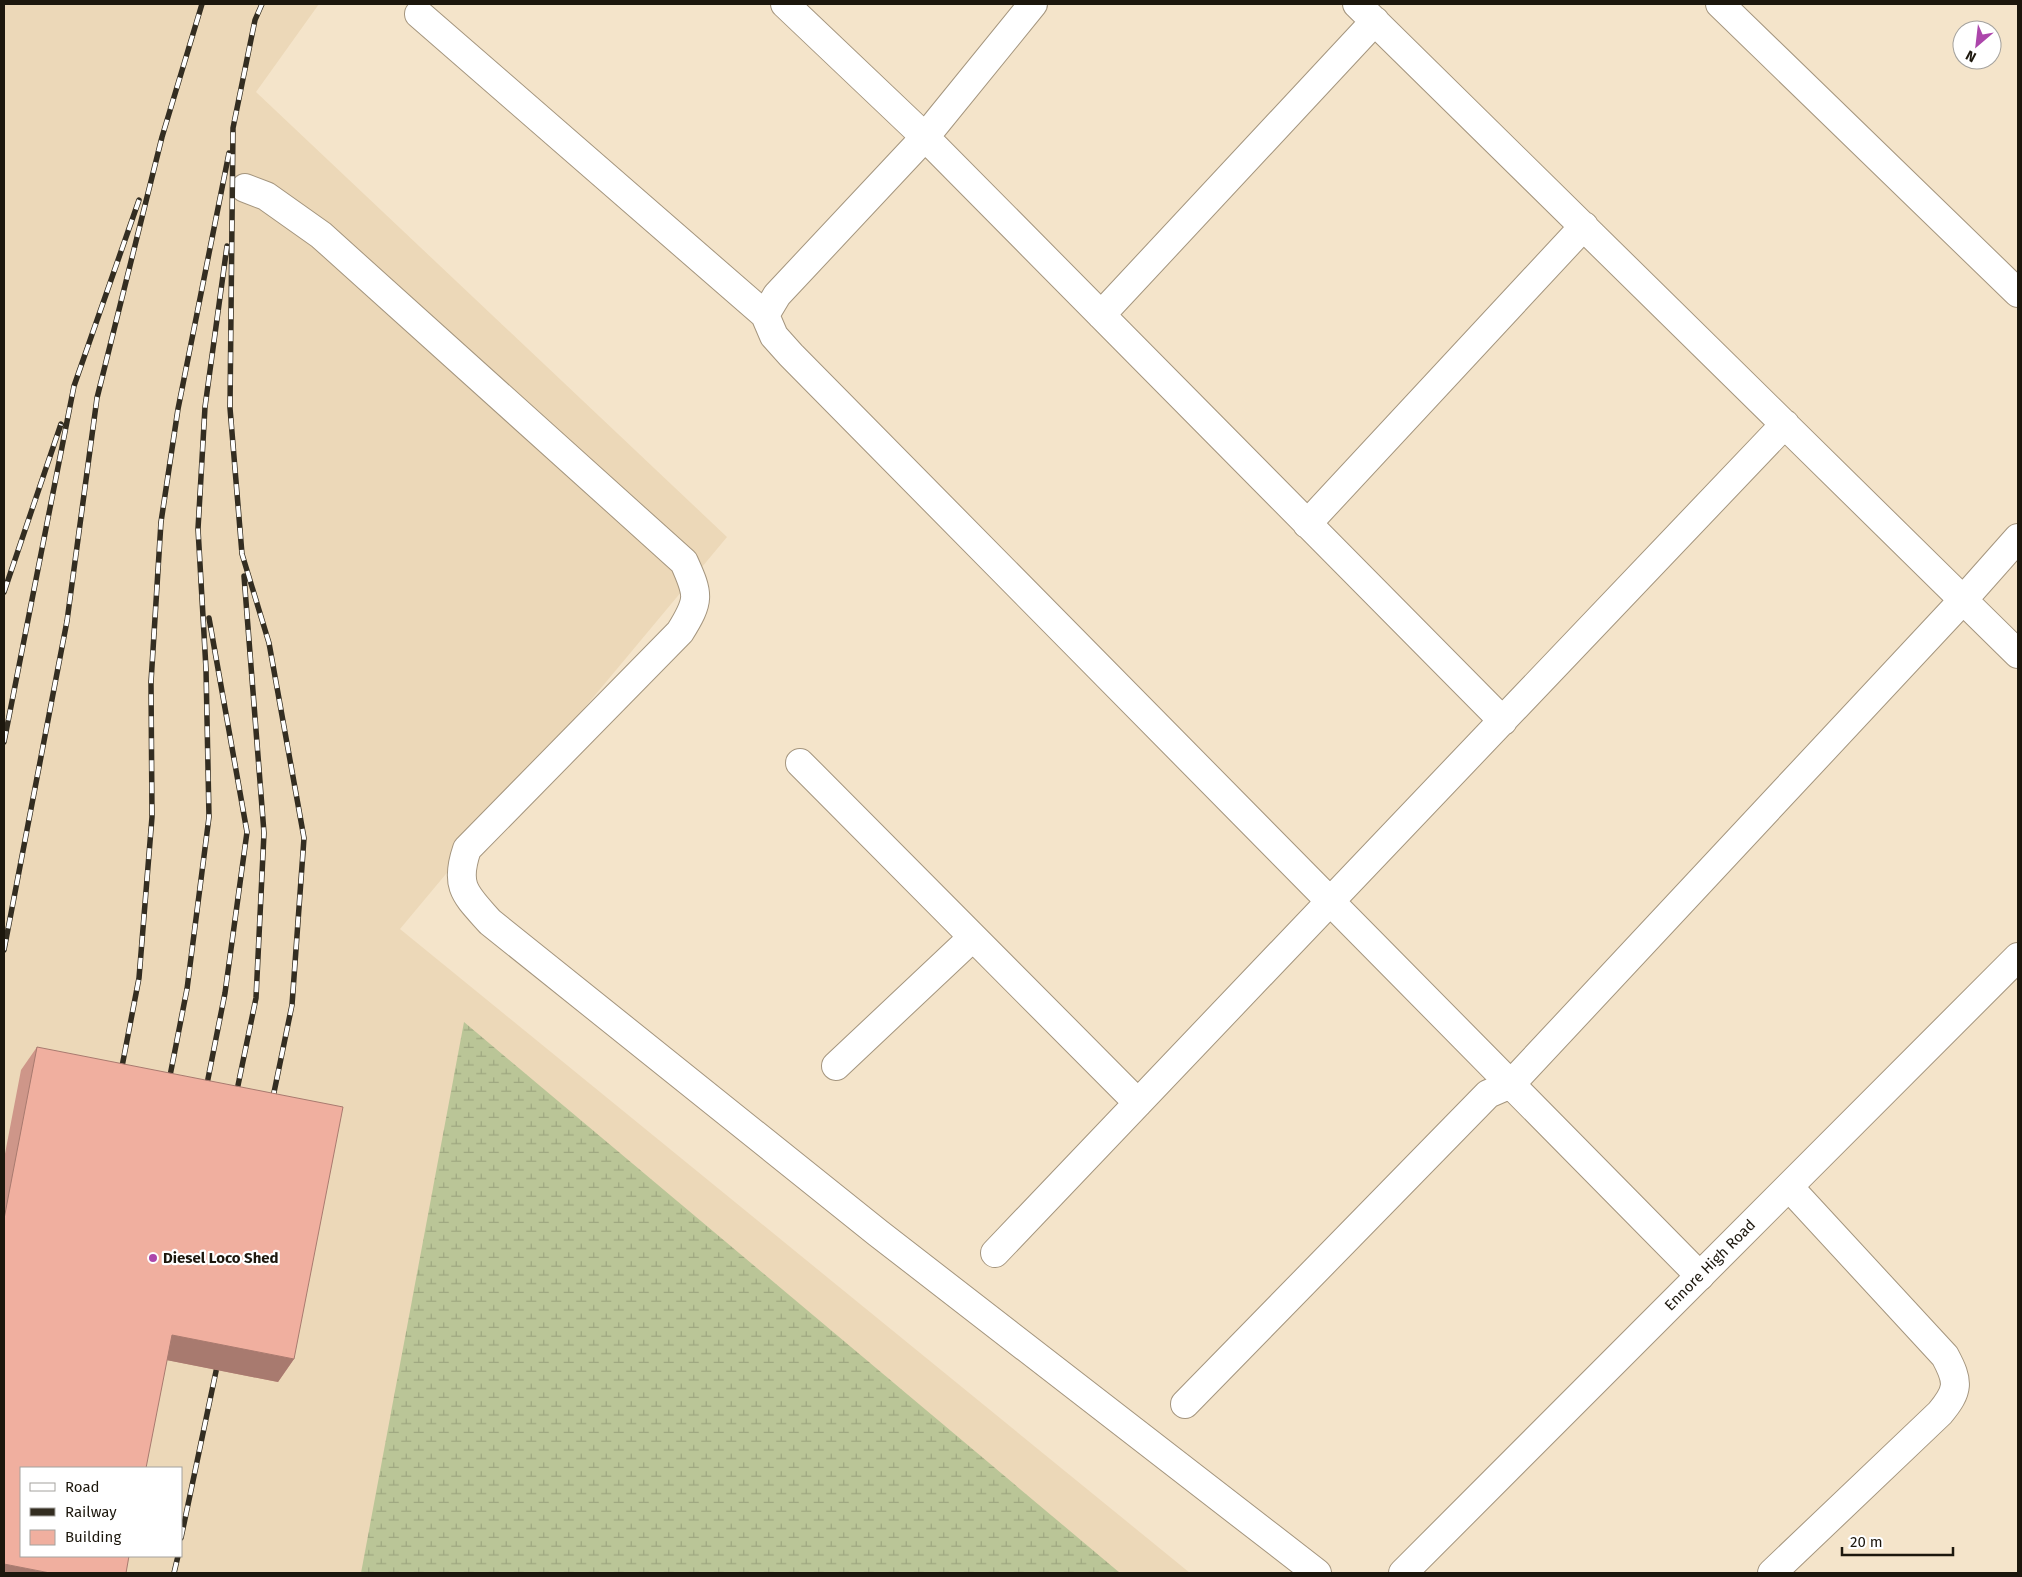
<svg xmlns="http://www.w3.org/2000/svg" width="2022" height="1577" font-family="'Fira Sans',sans-serif">
<defs>
<pattern id="wetland-marsh" width="20" height="14" patternUnits="userSpaceOnUse" patternTransform="scale(1.25)"><rect width="20" height="14" fill="#bac597"/><path d="M1 5h8M5 5V1M11 12h8M15 12V8" fill="none" stroke="#9fa881"/></pattern>
</defs>
<rect width="100%" height="100%" fill="#f4e4ca"/>
<path fill="#ecd8b8" fill-rule="evenodd" d="M4,4H319L256,92L727,537L400,929L1190,1573H4ZM21,1468H181V1556H21Z"/>
<path fill="url(#wetland-marsh)" d="M464,1022L1120,1573H361Z"/>
<g fill="none" stroke-linecap="round" stroke-linejoin="round">
<g stroke="#a4957e" stroke-width="30">
<path id="minor" d="M785,4L925,137L1503,721
M1033,4L925,137L777,295L765,315L774,336L791,355L1700,1276
M1357,4L2018,654
M1720,4L2018,293
M419,14L765,315
M245,188L266,196L321,235L684,562C699,595 700,600 680,632L467,849C454,887 466,895 490,922L878,1233L1317,1573
M1101,315L1375,21
M1307,524L1584,226
M800,763L1138,1103
M836,1066L973,937
M995,1253L1785,424
M1185,1404L1488,1094L1511,1084L1963,600L2018,538
M1772,1573L1940,1413C1959,1390 1959,1382 1945,1356L1789,1187"/>
</g>
<g stroke="#a4957e" stroke-width="30">
<path id="major" d="M1403,1573L2018,957"/>
</g>
<use href="#minor" stroke="#fff" stroke-width="28"/>
<use href="#major" stroke="#fff" stroke-width="28"/>
<g stroke="#332d21" stroke-width="5.5">
<path id="rail" d="M262,4L255,20L233,128L230,408L242,554L269,643L304,838L292,1005L271,1107
M4,592L61,424
M4,742L74,386L139,200
M4,950L67,621L97,398L162,137L202,4
M120,1077L139,978L152,817L151,682L161,522L178,409L229,153
M168,1086L187,989L209,817L206,669L198,529L205,407L227,246
M205,1094L225,993L247,832L209,618
M235,1100L256,998L264,833L244,576
M181,1538L219,1357
M174,1573L178,1556"/>
</g>
<use href="#rail" stroke="#fff" stroke-width="4" stroke-dasharray="11" stroke-linecap="butt"/>
</g>
<path fill="#ce9689" d="M37,1047L294,1359L278,1382L167,1360L4,1573V1159L21,1070Z"/>
<path fill="#a87a6f" d="M172,1335L294,1359L278,1382L156,1358Z
M4,1564L50,1573H4Z"/>
<path fill="#f0af9f" stroke="#a87a6f" d="M37,1047L343,1107L294,1359L172,1335L146,1468H21V1556H129L126,1573H50L4,1564V1219Z"/>
<circle fill="#ac46ab" stroke="#fff" stroke-width="2" cx="153" cy="1258" r="5"/>
<g text-anchor="middle" stroke-width="4.5" stroke-linejoin="round" paint-order="stroke">
<g font-size="15" font-weight="bold" fill="#1c170d" stroke="#fff" text-anchor="start">
<text x="163" y="1263">Diesel Loco Shed</text>
</g>
<g font-size="15" fill="#1c170d" stroke="#fff">
<text transform="translate(1710 1265) rotate(-45)" y="5">Ennore High Road</text>
</g>
</g>
<rect width="2022" height="1577" fill="none" stroke="#1c170d" stroke-width="10"/>
<rect x="20" y="1467" width="162" height="90" fill="#ffffff" stroke="#a4a29e"/>
<rect x="30" y="1483" width="25" height="8" fill="#ffffff" stroke="#a4a29e"/>
<text x="65" y="1492" font-size="15" fill="#1c170d">Road</text>
<rect x="30" y="1508" width="25" height="8" fill="#332d21" stroke="#a4a29e"/>
<text x="65" y="1517" font-size="15" fill="#1c170d">Railway</text>
<rect x="30" y="1530" width="25" height="15" fill="#f0af9f" stroke="#a4a29e"/>
<text x="65" y="1542" font-size="15" fill="#1c170d">Building</text>
<g transform="translate(1977 45) rotate(208)"><circle r="24" fill="#ffffff" stroke="#a4a29e"/>
<path d="M0-4L9 19L0 12L-9 19Z" fill="#ac46ab"/>
<text y="-8" font-size="14" font-weight="bold" text-anchor="middle" fill="#1c170d">N</text>
</g>
<path d="M1842 1547v8h111v-8" fill="none" stroke="#1c170d" stroke-width="2.5"/>
<text x="1850" y="1547" font-size="15" fill="#1c170d" stroke="#ffffff" stroke-width="4" paint-order="stroke">20 m</text>
</svg>
